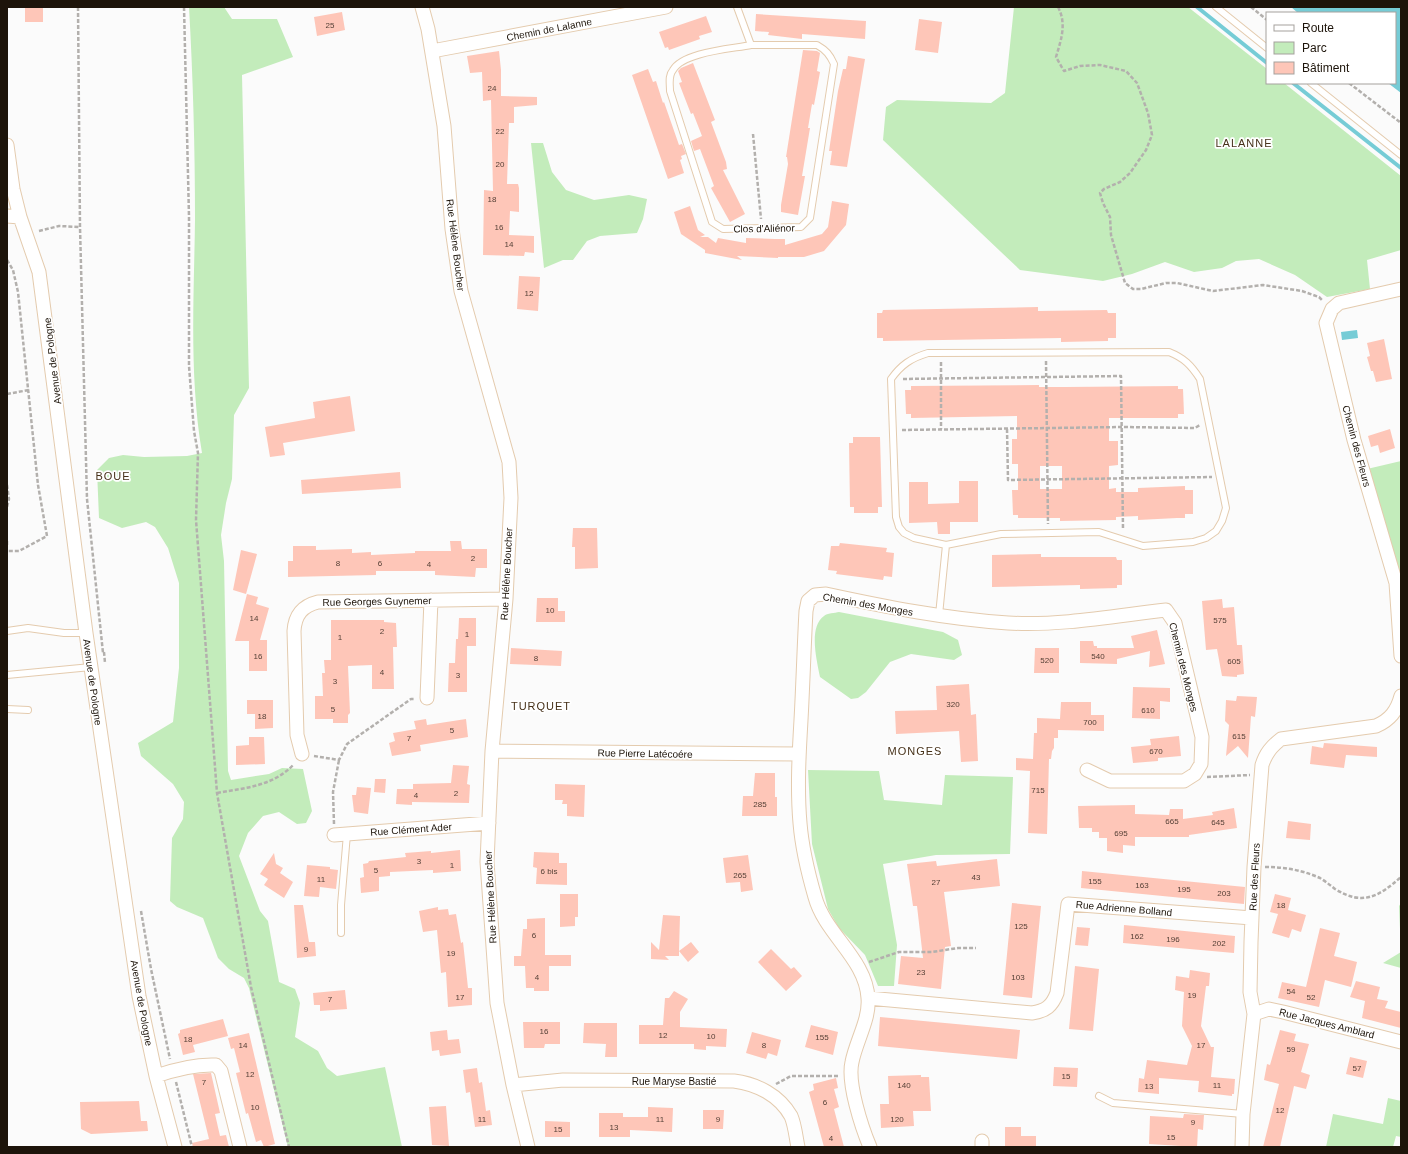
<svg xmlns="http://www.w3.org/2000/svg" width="1408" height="1154" font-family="Helvetica,sans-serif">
<rect width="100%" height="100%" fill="#fbfbfb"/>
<path fill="#c3ecbb" d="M189,7H224L232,19H277L293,57L242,75L249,388L234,415L232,479L226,503L221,535L224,561L228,771L231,780L269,774L282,768L303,769L312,811L306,823L297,824L279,812L263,816L248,833L239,856L260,911L268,921L279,982L295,989L300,1003L295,1037L318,1051L327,1068L337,1076L385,1067L402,1147H288L249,988L244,978L229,969L218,958L203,918L177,907L170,901L172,838L183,819L184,802L173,784L141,756L138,743L173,722L179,668V583L168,548L155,527L146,522L122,528L99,518L97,470L109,458L123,455L144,457L187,456L202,453C189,375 194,298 195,220C195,150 193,77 189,7Z
M1014,7H1188L1267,69V83H1284L1401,176V250L1367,260L1370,289L1327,297L1295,275L1259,259L1236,261L1222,268L1194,272L1165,262L1132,274L1103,281L1020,270L883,140L886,107L897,100L991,103L1005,93Z
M531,143H543L552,172L566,190L594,200L629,195L647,199L643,219L637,233L600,236L587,241L573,260H563L544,268Z
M1401,461V573L1399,571L1367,469Z
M839,612L943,632L958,640L962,655L954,660L911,654L890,662L866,692L858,698L851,699L820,677C817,661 808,627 824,616C827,613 835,613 839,612Z
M808,770L879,771L884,800L942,805L945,775L1013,777L1010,854L936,855L883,864L897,945L894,986H878L865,955L839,928L828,909L812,844Z
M1401,903V968L1383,963L1401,952L1399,906Z
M1388,1098L1401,1101V1137L1396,1136L1393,1147H1326L1333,1114L1383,1124Z"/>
<path fill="#76ccd6" d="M1291,7H1401V93L1388,83H1395V13H1298Z
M1357,330L1358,338L1342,340L1341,332Z"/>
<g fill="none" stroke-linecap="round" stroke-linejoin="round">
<path stroke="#76ccd6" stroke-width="4" d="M1197,7L1267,63
M1293,83L1401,168"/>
</g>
<path fill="#fec6b8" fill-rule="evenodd" d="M25,7H43V22H25Z
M342,12L345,30L317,36L314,17Z
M756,14L866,21L865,39L802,34V39L768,35L769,32L755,31Z
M706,16L712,32L699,36L700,39L669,50L668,47L665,48L659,32Z
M919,19L942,22L938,53L915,50Z
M803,50L817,51L820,53L817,71L820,72L814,105L812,104L808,128H810L802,176H805L798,215L781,212V205L788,164L787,157H786Z
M499,51L501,70V96L537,97V105L514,107V123H509L507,184H518L519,188V212L510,211L509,235L534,236V253L525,252L524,256L483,255L484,190L493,191L491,100L483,101L482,72L470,73L467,56Z
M848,56L865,59L847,167L830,165L832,151H829L838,91L843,69H846Z
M693,63L715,120L711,122L726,162L727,169L723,170L745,214L730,222L711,188L714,186L700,149L694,151L691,141L702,136L693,113L691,114L684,96L679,83L682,82L678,71L681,68Z
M648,69L653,82L656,81L663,103L664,102L679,145L682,144L686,154L681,156L682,159L680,160L684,173L668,179L632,75Z
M832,201L849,204L846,225L824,251L804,257H778V258L737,256L742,260L705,253V250L681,234L674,212L690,206L698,230L705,235L700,237H708L716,243L718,238L746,243V238L775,239H785V245L822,234L828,227Z
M519,276L540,277L538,311L517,309Z
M1038,307V311L1107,310L1108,313H1116V338H1108V341L1061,342V338L883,341V338H877V313H882L883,310Z
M1384,339L1392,379L1376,382L1373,371H1371L1367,357L1370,356L1367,343Z
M1039,385V387H1065L1178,386V389H1183L1184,414H1178V418H1109V441H1118V465L1109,466V489L1116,488V492H1138V488L1185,486V490H1193V514H1185V518H1177L1138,520V516L1116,517V520L1060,521V518H1018V515H1013L1012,490H1018V464H1012V439H1017V416L911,418V414H906L905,390H911V386ZM1040,466H1062V489H1040Z
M350,396L355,431L283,443L285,455L270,457L265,427L315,418L313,402Z
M1390,429L1395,448L1380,453L1378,445L1371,447L1368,436Z
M853,437H880L882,507H878V513H854V507H850L849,443H853Z
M400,472L401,488L302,494L301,480Z
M959,481H978V522H950V534H938L937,522L909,523V482H928V504L959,503Z
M573,528H597L598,568L575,569V547H572Z
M450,541H461L462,549H487V568H476L475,577L435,575V571H376V575L288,577V561H293V546H316V550L352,549V553L371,552V555L415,553V551H451Z
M840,543L887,548L886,552L894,553L892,577L884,576L883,580L836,574L837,571L828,570L831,546H839Z
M241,550L257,554L246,594L233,590Z
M1041,554V557H1116L1117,560H1122V585H1117V588L1080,589V585L992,587V555Z
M247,594L258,597L256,604L269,608L260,640H267V671H249V641H235Z
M537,598H558V611H565V622H536Z
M1222,599L1223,608L1234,607L1237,645H1242L1244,674L1237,675V677L1222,676L1217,649L1206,650L1202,601Z
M459,618H476V646H467V692H448L449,663H455L456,639H458Z
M331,620H384V622L396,623L397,647H393L394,689H372V665L348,666L350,713L348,715V723H333V719H315V696H323L322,673H325L324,660H331Z
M1157,630L1165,664L1149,667L1150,651L1117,659V664L1080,663V641H1093L1094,646H1097V648H1134L1131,636Z
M511,648L562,651L561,666L510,664Z
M1035,648H1059V673H1034Z
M969,684L971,715L976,714L978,761L961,762L959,731L896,734L895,711L937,710L936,686Z
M1133,687L1170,688V702L1160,701V719L1132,718Z
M1237,696L1257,697L1255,717L1251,716L1248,758L1238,746L1226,756L1229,725L1225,721L1226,700L1236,701Z
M247,700H273V728L255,729V714H247Z
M1061,702H1091V715H1104V731L1058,730V738H1054V748L1052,751L1051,759H1049L1047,834L1028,833L1030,771L1016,770V758L1033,759L1034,733H1037V718L1060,719Z
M426,719L427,725L466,719L468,737L420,745L421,751L392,756L389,743L395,741L393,733L416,729L414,721Z
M1179,736L1181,756L1158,758V761L1133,763L1131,747L1151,745L1150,739Z
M249,737H264L265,764L236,765V746L249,745Z
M1324,743L1377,747V757L1346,755L1344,768L1310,764L1312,746L1323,748Z
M453,765L469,766L467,784L470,785L469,803L412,802V805L396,804L397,789H413V784L451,783Z
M755,773H775V797H777V816H742L743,796H753Z
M375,779H386L385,793L374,792Z
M555,784L585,785L584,817L567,816V804H562L563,800H555Z
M357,787L371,788L368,814L354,812L352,795H356Z
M1135,805V814L1169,815L1170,809H1183V819L1213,815L1212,812L1234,808L1237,828L1189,835V837H1135V846L1123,845V853L1107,851V838H1099V832H1092V828H1079L1078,806Z
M1288,821L1311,824L1310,840L1286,838Z
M460,850L461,871L433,873V870L390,872V876L379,877V891L361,893L360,878L364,877L363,864L368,863L369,861L406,857L405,853L431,851V853Z
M534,852L559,853V863H567V885L536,884L537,868L533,867Z
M274,853L276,864L283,868L280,873L293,882L284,898L264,885L268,879L260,874Z
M748,855L753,890L741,892L740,882L726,883L723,858Z
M997,859L1000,886L944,892L951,946L945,947L941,989L898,984L901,956L923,958L917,906H913L907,864L936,861L937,866Z
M307,865L330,867V869L338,870L336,889L320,887L319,897L304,896Z
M1082,871L1245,887L1244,904L1081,888Z
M560,894H578V917H575V926L560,927Z
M1275,894L1291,898L1288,910L1306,915L1301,932L1292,929L1289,938L1272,933L1278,914L1270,912Z
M1012,903L1041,906L1032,998L1003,995Z
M294,905H303L309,942H315L316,956L297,958Z
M438,907V910L448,909L449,915L456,914L461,943L463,942L468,988H472V1005L448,1007L446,972L441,973L437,930L423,932L419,911Z
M663,915L680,916L679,951L691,942L699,952L688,962L679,951V956H665L669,960L651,959V942L659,950Z
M545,918V955H571V966H549V991H534V988H526L525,966H514V956H521L523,929H527V919Z
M1124,925L1235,936L1234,953L1123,943Z
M1077,927L1090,928L1088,946L1075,945Z
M1320,928L1340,933L1334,956L1357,962L1351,987L1325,980L1319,1007L1278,998L1282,982L1306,987Z
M771,949L791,969L794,967L802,976L786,991L758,962Z
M1075,966L1099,969L1093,1031L1069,1029Z
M1190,970L1210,973L1209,986H1206L1201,1026L1211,1047H1214L1211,1077L1235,1079L1234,1094H1232V1096L1198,1092L1199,1081L1159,1078V1094L1138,1092L1139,1078L1144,1079L1147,1060L1187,1065L1192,1046L1182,1026L1184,992L1175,990L1176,976L1189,978Z
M1356,981L1380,987L1377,999L1388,1001L1385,1008L1401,1012V1028L1362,1018L1365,1001L1350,997Z
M345,990L347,1009L320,1011V1005H314L313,993Z
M674,991L688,999L680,1012V1027L727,1029L726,1047L706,1046V1050L694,1049V1044H639V1025H663L665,998H669Z
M880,1017L1020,1030L1017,1059L878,1046Z
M223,1019L228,1036L193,1045L195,1052L183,1055L178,1034L180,1033V1030Z
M523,1022H560V1044H545L544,1048H524Z
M584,1023H617V1057H605L606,1044L583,1043Z
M811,1025L838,1032L833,1055L805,1047Z
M447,1030L448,1040L459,1039L461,1053L440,1056L439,1050L432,1051L430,1032Z
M1280,1030L1296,1034L1294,1041L1309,1044L1301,1072L1310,1075L1306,1089L1294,1086L1280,1147H1263L1279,1084L1264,1080L1267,1064L1270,1065Z
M752,1032L781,1040L777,1056L768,1053L766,1059L746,1053Z
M249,1033L275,1144L264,1147L261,1140L256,1142L248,1113L246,1114L236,1073L240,1072L234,1048L231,1049L228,1038Z
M1350,1057L1367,1061L1363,1078L1346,1074Z
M1054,1067L1078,1068L1077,1087L1053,1086Z
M477,1068L479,1083L482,1082L486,1111L490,1110L492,1125L475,1127L470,1092L466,1093L463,1070Z
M211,1073L220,1113L215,1114L220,1136L226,1135L229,1147H193L192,1143L209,1139L193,1074Z
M921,1075V1077H929L931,1111H913L914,1126L881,1128L880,1104H889L888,1076Z
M836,1078L838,1088L834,1089L839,1107L834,1109L844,1147H824L809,1092L814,1090L813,1084Z
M139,1101L141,1121H147L148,1131L91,1134L81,1129L80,1102Z
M446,1106L449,1146L432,1145L429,1107Z
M648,1107L673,1108L672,1132L630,1130V1137H599V1113H623V1117H648Z
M703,1110H724L723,1129H703Z
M1184,1114L1204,1115L1203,1130L1198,1129L1197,1147L1149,1144L1150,1116L1183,1118Z
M545,1121L570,1122V1137H545Z
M1005,1127H1021V1136H1036V1147H1005Z"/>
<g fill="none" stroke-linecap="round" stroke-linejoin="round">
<g stroke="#e4cbae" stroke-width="8">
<path id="service" d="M737,7L751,45
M1216,7L1267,48
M751,45H817C826,50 830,55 834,64L810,218L801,227L723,229L712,222L670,91C670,83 668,76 673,70C683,52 731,49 751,45Z
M1311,83L1401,155
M1169,352C1184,358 1191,365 1200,379L1226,508L1222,521L1216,531L1206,538L1193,542L1143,546L1099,532L1001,534L946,545L914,538L904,533L899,527L896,517L891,379C901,365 911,358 928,353Z
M939,615L946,545
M7,631L28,628L64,633H86
M7,675L91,667
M7,709L28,710
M341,933V905L347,834
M1099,1096L1113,1103L1243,1114"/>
</g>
<g stroke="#e4cbae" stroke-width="15">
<path id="minor" d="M422,7L428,29L444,126L452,229L461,291L509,462L511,498L506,599L492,751L487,862L497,1003L513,1085L528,1147
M432,51L666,7
M7,145L13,189L20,217L39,272L86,633L139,996L156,1076L175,1147
M7,216L20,217
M1401,289L1339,303L1332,309L1326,323L1354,440L1396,583L1401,656
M427,698L431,600
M492,751L799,754
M302,754L297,735L294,631C295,615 302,606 318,602L506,599
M334,835L489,823
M868,998L1032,1013C1046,1011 1052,1006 1057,993L1068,904L1252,918
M1254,1014L1269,1009L1283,1012L1401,1042
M156,1076C176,1069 195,1064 216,1065L221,1071L240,1147
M513,1085L563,1080L734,1081C757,1084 779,1095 791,1116C795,1125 796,1138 798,1147
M870,1147C862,1128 847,1083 852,1062C856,1041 870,1019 868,998C866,959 825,934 815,897C808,873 802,848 800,823C797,789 799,754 801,720C803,684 804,647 806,611L808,601L815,595L826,594C886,607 947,619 1008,623C1061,626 1114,616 1166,610L1175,623L1202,737L1201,764L1195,774L1184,781H1110L1087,770
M982,1147V1141
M1242,1147L1243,1114L1254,1014L1250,992L1251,942L1254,867L1262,765C1266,753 1271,747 1281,739L1376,726C1390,720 1397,711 1401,696"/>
</g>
<path stroke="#b3b0ad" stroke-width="2.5" stroke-dasharray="4 2" stroke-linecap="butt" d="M78,7L80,227L87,499L103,653
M184,7L189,217V366L194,431L198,453L196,520L217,793L251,987L289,1147
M1058,7C1067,24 1061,40 1056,57L1064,71L1080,66L1100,65L1126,71L1137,83L1148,113L1152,135L1146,150L1130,173L1120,182L1104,189L1100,193L1103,203L1110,217L1111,235L1125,283L1133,289H1141L1166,283H1177L1213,291L1263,285L1302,291L1319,297L1323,301
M1251,7L1267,20
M1349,83L1401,123
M753,134L761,219
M39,231L59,226L80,227
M7,260L13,270L18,292L38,485L47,536L19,551H7
M1046,361L1048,524
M941,362V429
M903,379L1121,376L1123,529
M7,394L29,390
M1007,429L1008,480L1212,477
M902,430L1123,427L1195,428L1200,425
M7,485L9,499L7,507
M7,541V545
M104,652L105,663
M314,756L339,760L347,744L411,699H415
M1207,777L1250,775
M217,793C245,788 274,786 294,764
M334,824L333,792L339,760
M1265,867C1284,867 1302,870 1320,878C1325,881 1330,885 1335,889C1363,906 1378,897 1401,877
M141,911L151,969L170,1059
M869,962L899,952H932L958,948H976
M176,1082L192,1147
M776,1084L791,1076H839"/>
<use href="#service" stroke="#fff" stroke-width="6"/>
<use href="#minor" stroke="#fff" stroke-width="13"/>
</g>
<g text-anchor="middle" stroke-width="3.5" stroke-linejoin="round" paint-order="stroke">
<g font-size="8" fill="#554036">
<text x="330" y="28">25</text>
<text x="492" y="91">24</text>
<text x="500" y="134">22</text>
<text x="500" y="167">20</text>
<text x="492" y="202">18</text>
<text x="499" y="230">16</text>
<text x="509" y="247">14</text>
<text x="529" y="296">12</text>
<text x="473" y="561">2</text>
<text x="338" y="566">8</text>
<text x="380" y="566">6</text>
<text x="429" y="567">4</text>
<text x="550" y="613">10</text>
<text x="254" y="621">14</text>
<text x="1220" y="623">575</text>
<text x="382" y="634">2</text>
<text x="467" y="637">1</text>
<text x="340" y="640">1</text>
<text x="258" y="659">16</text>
<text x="1098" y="659">540</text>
<text x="536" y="661">8</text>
<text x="1047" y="663">520</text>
<text x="1234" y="664">605</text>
<text x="382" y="675">4</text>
<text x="458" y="678">3</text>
<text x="335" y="684">3</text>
<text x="953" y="707">320</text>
<text x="333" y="712">5</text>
<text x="1148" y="713">610</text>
<text x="262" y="719">18</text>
<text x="1090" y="725">700</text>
<text x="452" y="733">5</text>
<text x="1239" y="739">615</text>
<text x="409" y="741">7</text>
<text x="1156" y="754">670</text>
<text x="1038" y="793">715</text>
<text x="456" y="796">2</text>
<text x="416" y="798">4</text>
<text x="760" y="807">285</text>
<text x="1172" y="824">665</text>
<text x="1218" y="825">645</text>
<text x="1121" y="836">695</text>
<text x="419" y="864">3</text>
<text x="452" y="868">1</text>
<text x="376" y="873">5</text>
<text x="549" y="874">6 bis</text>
<text x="740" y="878">265</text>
<text x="976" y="880">43</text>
<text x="321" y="882">11</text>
<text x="1095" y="884">155</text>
<text x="936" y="885">27</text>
<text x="1142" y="888">163</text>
<text x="1184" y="892">195</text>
<text x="1224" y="896">203</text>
<text x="1281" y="908">18</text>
<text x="1021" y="929">125</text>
<text x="534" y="938">6</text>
<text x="1137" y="939">162</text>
<text x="1173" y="942">196</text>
<text x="1219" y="946">202</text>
<text x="306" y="952">9</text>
<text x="451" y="956">19</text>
<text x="921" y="975">23</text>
<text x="537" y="980">4</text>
<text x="1018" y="980">103</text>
<text x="1291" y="994">54</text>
<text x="1192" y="998">19</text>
<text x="460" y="1000">17</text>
<text x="1311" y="1000">52</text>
<text x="330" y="1002">7</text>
<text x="544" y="1034">16</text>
<text x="663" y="1038">12</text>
<text x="711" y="1039">10</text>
<text x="822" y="1040">155</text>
<text x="188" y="1042">18</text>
<text x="243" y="1048">14</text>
<text x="764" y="1048">8</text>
<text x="1201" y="1048">17</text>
<text x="1291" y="1052">59</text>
<text x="1357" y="1071">57</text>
<text x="250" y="1077">12</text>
<text x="1066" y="1079">15</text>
<text x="204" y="1085">7</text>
<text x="904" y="1088">140</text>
<text x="1217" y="1088">11</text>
<text x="1149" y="1089">13</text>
<text x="825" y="1105">6</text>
<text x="255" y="1110">10</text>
<text x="1280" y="1113">12</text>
<text x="482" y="1122">11</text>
<text x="660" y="1122">11</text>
<text x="718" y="1122">9</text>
<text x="897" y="1122">120</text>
<text x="1193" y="1125">9</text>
<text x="614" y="1130">13</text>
<text x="558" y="1132">15</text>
<text x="1171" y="1140">15</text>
<text x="831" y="1141">4</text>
</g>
<g font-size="10" fill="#1d140a" stroke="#fff">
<text transform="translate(549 29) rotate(-11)" y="4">Chemin de Lalanne</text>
<text transform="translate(764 228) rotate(-1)" y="4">Clos d'Aliénor</text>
<text transform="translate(456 245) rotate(83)" y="4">Rue Hélène Boucher</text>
<text transform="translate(52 361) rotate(-97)" y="4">Avenue de Pologne</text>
<text transform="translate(1357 446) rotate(75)" y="4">Chemin des Fleurs</text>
<text transform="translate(506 574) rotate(-87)" y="4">Rue Hélène Boucher</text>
<text transform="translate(377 601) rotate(-1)" y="4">Rue Georges Guynemer</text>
<text transform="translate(868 604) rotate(10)" y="4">Chemin des Monges</text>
<text transform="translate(1184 667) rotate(76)" y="4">Chemin des Monges</text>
<text transform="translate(93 682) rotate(82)" y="4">Avenue de Pologne</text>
<text transform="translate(645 753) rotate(1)" y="4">Rue Pierre Latécoére</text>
<text transform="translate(411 829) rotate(-4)" y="4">Rue Clément Ader</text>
<text transform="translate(1254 877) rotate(-87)" y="4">Rue des Fleurs</text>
<text transform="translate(490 897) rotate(-93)" y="4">Rue Hélène Boucher</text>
<text transform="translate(1124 908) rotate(5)" y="4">Rue Adrienne Bolland</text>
<text transform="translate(142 1003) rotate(80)" y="4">Avenue de Pologne</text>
<text transform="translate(1327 1023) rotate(14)" y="4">Rue Jacques Amblard</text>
<text x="674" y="1085">Rue Maryse Bastié</text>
</g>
<g font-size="11" letter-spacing="1" fill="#463119" stroke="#fff">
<text x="1244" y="147">LALANNE</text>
<text x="113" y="480">BOUE</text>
<text x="541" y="710">TURQUET</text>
<text x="915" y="755">MONGES</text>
</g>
</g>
<rect width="1408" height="1154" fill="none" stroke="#1d140a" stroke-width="16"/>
<rect x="1266" y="12" width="130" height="72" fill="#ffffff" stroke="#a5a19d"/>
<rect x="1274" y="25" width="20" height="6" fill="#ffffff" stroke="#a5a19d"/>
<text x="1302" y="32" font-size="12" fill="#1d140a">Route</text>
<rect x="1274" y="42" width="20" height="12" fill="#c3ecbb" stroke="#a5a19d"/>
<text x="1302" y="52" font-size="12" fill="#1d140a">Parc</text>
<rect x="1274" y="62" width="20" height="12" fill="#fec6b8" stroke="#a5a19d"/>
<text x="1302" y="72" font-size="12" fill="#1d140a">Bâtiment</text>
</svg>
